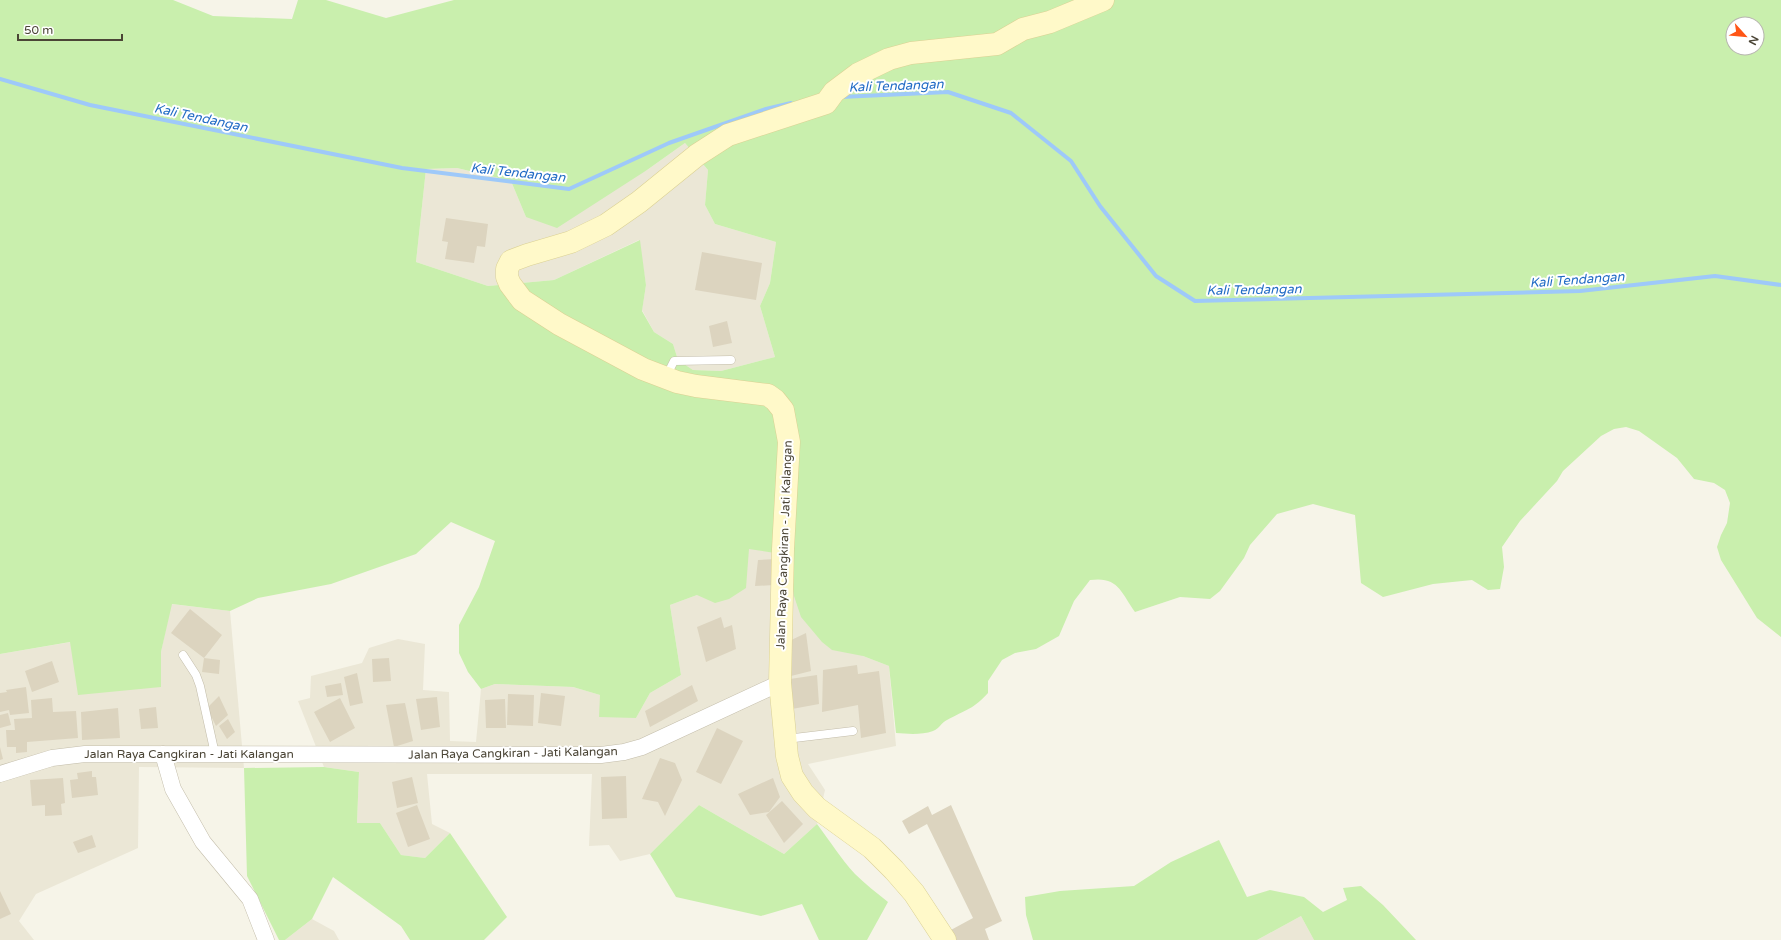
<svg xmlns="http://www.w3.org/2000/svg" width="1781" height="940" font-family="'Varela Round',sans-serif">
<rect width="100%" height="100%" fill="#f6f4e8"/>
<path fill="#ebe7d6" d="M685,143L708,170L705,205L715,224L776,242L770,283L760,306L775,357L721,371L693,370L678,360L673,344L654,332L642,310L646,285L639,240L554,280L488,286L416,262L426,169L457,168L511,181L526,217L647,170Z
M749,548L788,555L863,656L889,666L896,746L808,764L825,790L817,824L784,854L699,805L650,854L620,861L609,845L589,846L592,774H427L432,824L450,833L425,858L401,855L380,823H357L359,772L324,767L298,701L310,698L311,676L362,663L369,648L398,639L425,644L423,690L449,692L450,741L476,742L481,689L495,684L573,687L600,695L636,718L650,693L681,675L670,605L697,595Z
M171,604L230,611L244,768L139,767L138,848L36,894L19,921L34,940H0V654L71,642L161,686V652Z
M1301,916L1314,940H1257Z
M312,919L334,931L339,940H285Z"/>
<path fill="#c9efad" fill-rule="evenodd" d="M0,0H173L213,16L292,19L298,0H326L386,18L454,0H1781V637L1757,618L1721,560L1717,547L1721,535L1727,523L1730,503L1725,490L1714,483L1694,479L1677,458L1639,431L1626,427L1614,429L1601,436L1563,471L1557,481L1520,521L1502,547L1504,567L1500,589L1488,590L1472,580L1433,584L1383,597L1361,583L1355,515L1313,504L1277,514L1250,545L1244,558L1220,591L1210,599L1180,597L1135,612C1121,592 1118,576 1090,580L1074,601L1059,636L1036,649L1015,653L1002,660L988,681V693C974,709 965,710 947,720C942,722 939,729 933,731C922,735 908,734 896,733L889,666L863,656L832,650L822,642L801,617L794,596L788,555L749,549L746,588L729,599L715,603L697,595L670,605L681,675L650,693L636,718L599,717L600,695L573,687L495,684L481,689L468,672L459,653V625L479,587L495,541L451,522L416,554L331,584L258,598L230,611L172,604L161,652V687L78,695L70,642L0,654ZM1733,24H1757V48H1733ZM685,143L708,170L705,205L715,224L776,242L770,283L760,306L775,357L721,371L693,370L678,360L673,344L654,332L642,311L646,285L640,240L554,280L488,286L416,262L426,169L457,168L511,181L526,217L557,228L647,170Z
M324,767L359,772L357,823H380L401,855L425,858L450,833L507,917L484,940H410L401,926L333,877L312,919L285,940H279L247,876L244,768Z
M699,805L784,854L817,824C830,841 841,859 855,874C865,884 877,893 888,902L867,940H819L802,904L761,916L676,897L650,854Z
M1219,840L1247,897L1270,890L1304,897L1323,912L1347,900L1343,888L1361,886L1383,905L1416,940H1314L1301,916L1257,940H1033L1026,915L1025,897L1060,891L1134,886L1171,862Z"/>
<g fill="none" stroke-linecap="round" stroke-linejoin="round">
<path stroke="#9ec9f9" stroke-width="4" d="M0,79L90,105L402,168L569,189L669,143L766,109L791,103
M841,97L948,92L1011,113L1071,161L1100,206L1156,276L1195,301L1580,291L1715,276L1781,285"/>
</g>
<path fill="#dcd4bf" d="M446,218L488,224L485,247L477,246L474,263L445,259L448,242L442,241Z
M702,252L762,263L756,300L695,290Z
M727,321L732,343L713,347L709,326Z
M776,559L774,585L755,586L758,560Z
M190,609L222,635L204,658L171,633Z
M721,617L724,628L732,625L736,649L706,662L697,627Z
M806,633L811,671L787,677L785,643Z
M204,658L220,660L219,674L202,672Z
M389,658L391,681L373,682L372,659Z
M52,661L59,682L32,692L25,671Z
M857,665L858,674L879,671L886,733L861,738L858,705L822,712L823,670Z
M357,673L363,703L350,706L344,677Z
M817,675L819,704L792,709L790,679Z
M341,683L343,695L327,697L325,686Z
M692,685L698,701L650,727L645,711Z
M26,687L29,713L10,715L9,710L0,712V693L7,692L6,690Z
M541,693L565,696L561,726L538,723Z
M508,694L534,695L533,726L507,725Z
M219,696L228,715L216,726L207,708Z
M437,697L440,727L421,730L416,699Z
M52,698L53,712L76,711L78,738L27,742V752L16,753V747H7L6,730H15L14,719L32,718L31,700Z
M340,698L355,728L330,742L314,712Z
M505,699L506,728H486L485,700Z
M405,703L413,741L394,747L386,705Z
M156,707L158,728L141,729L139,709Z
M118,708L120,738L82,740L81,712Z
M8,713L11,725L0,728V715Z
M228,719L235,732L227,739L219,726Z
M717,728L743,741L721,784L696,772Z
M0,747L3,759L0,760Z
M660,758L675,763L682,780L665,816L658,802L642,799Z
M92,771V777H96L98,795L72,798L70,780L78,779L77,773Z
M626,776L627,818L602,819L601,777Z
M412,777L418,803L397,808L392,782Z
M63,778L65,803L61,804L62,815L45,816V805L32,806L30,780Z
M773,778L780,797L769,812L750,815L738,794Z
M782,801L803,824L784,843L766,815Z
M417,805L430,839L408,847L396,813Z
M951,805L1002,921L985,929L989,940H954L949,931L973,918L927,824L909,834L902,821L928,806L932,815Z
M92,835L96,847L78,853L73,842Z
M0,891L11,914L0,919Z"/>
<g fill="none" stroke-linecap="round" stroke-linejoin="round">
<g stroke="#c3bdaa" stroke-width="9">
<path id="lane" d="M666,377L674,361L731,360
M183,655L196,675L200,686L215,754
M786,739L853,731"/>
</g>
<g stroke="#c3bdaa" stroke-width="17">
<path id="street" d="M163,754L173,789L203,842L250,899L266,940
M0,774L52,758L85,754L601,755L624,752L642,747L780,683"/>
</g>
<g stroke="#dbd193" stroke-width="23">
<path id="secondary" d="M945,940L914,893L894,870L872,848L817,808L803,793L792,776L787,756L780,683L783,549L789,442L783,410L775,400L768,395L696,386L677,382L643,369L559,324L522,300L510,284L507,277V269L511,261L527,255L571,242L606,225L639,202L697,155L728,135L826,103L834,92L858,74L889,59L911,53L997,44L1023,29L1050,22L1103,0"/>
</g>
<use href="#lane" stroke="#fff" stroke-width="8"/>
<use href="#street" stroke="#fff" stroke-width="16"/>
<use href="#secondary" stroke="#fff9c9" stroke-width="22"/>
</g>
<g text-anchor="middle" stroke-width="4" stroke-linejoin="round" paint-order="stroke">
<g font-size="12" fill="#4b4536" stroke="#fff">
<text transform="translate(784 545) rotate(-88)" y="4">Jalan Raya Cangkiran - Jati Kalangan</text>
<text transform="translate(513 753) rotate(-1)" y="4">Jalan Raya Cangkiran - Jati Kalangan</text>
<text x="189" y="758">Jalan Raya Cangkiran - Jati Kalangan</text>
</g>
<g font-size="13" font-style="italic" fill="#216bc5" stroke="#fff">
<text transform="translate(896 85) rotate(-2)" y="5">Kali Tendangan</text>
<text transform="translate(201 117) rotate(12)" y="5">Kali Tendangan</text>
<text transform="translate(518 172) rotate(6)" y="5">Kali Tendangan</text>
<text transform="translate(1577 279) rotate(-4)" y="5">Kali Tendangan</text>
<text transform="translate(1254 289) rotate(-1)" y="5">Kali Tendangan</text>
</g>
</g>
<g transform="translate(1745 36) rotate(117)"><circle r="19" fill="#ffffff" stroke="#b7b5af"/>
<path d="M0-3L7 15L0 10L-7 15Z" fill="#ff5616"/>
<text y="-6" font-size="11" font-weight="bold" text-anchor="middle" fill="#4b4536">N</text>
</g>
<path d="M18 34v6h104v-6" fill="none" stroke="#4b4536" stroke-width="2"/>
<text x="24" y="34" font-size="12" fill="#4b4536" stroke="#ffffff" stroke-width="3" paint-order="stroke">50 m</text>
</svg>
